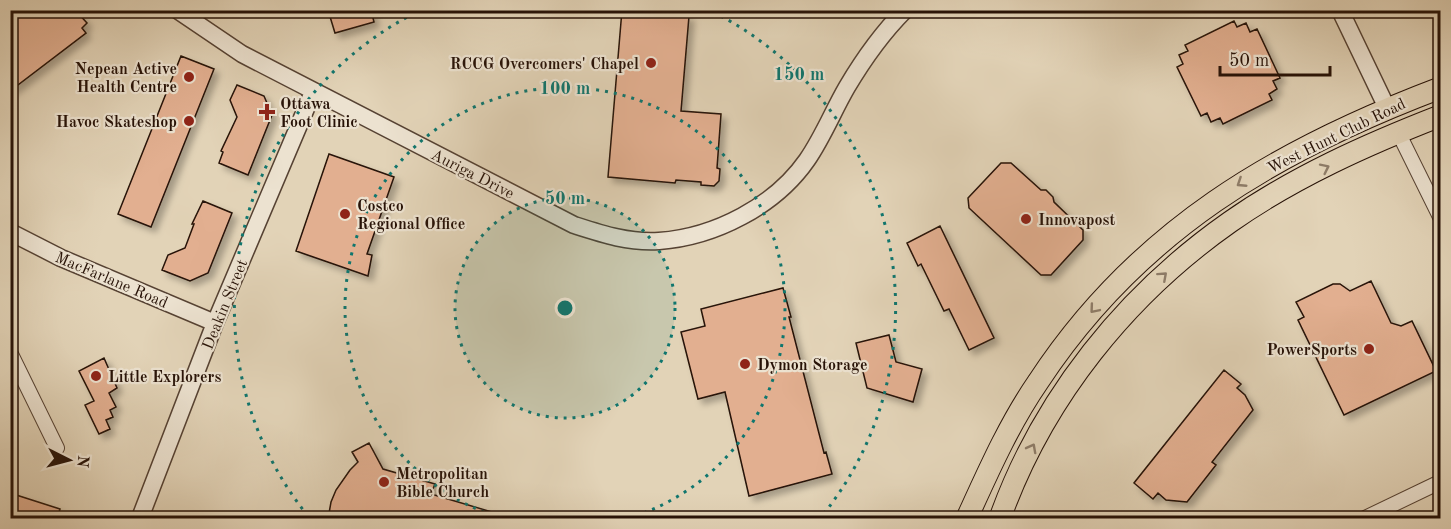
<svg xmlns="http://www.w3.org/2000/svg" width="1451" height="529" font-family="'Old Standard TT',serif">
<defs>
<filter id="shadow"><feDropShadow dx="5" dy="5" stdDeviation="3" flood-color="#0004"/></filter>
</defs>
<rect width="100%" height="100%" fill="#e2d3b7"/>
<filter id="stains"><feTurbulence type="fractalNoise" baseFrequency=".00333" numOctaves="4"/><feColorMatrix values="0 0 0 0 .2 0 0 0 0 .09 0 0 0 0 .02 0 0 0 .5 -.17"/></filter>
<radialGradient id="worn" r=".72"><stop offset=".6" stop-color="#630" stop-opacity="0"/><stop offset="1" stop-color="#630" stop-opacity=".3"/></radialGradient>
<path fill="#e2af90" stroke="#271207" stroke-width="1.5" filter="url(#shadow)" d="M10,10H75L87,23L82,28L86,33L10,91Z
M328,10H371L374,22L335,33Z
M622,10L689,16L681,111L721,114L717,168L720,169L719,181L714,186L701,185V182L676,180L675,183L608,177Z
M1234,21L1237,27L1246,23L1250,32L1257,29L1280,78L1273,81L1277,89L1269,94L1272,100L1223,124L1220,118L1211,122L1207,113L1201,116L1177,67L1183,64L1179,55L1188,51L1185,45Z
M181,56L214,69L151,227L118,214Z
M237,85L264,96L272,115L248,175L219,163L223,152L221,151L237,117L230,100Z
M329,154L394,177L367,254L372,255L368,276L296,251Z
M1001,163H1011L1041,190H1046L1053,197L1054,202L1083,230V240L1051,275H1041L969,208L968,198Z
M203,201L232,213L208,273L190,281L162,270L168,255L185,248L194,224H192Z
M940,226L994,338L969,350L949,309L944,311L921,264L918,266L907,243Z
M1371,281L1391,323L1401,326L1412,321L1436,371L1344,415L1298,320L1304,317L1296,302L1333,284H1340L1350,291Z
M783,288L791,317H789L824,453L826,452L832,474L749,496L725,392L698,399L681,332L705,326L701,309Z
M889,335L896,362L922,369L913,402L867,388L856,343Z
M104,358L117,388L109,393L116,407L110,410L113,417L106,420L110,429L99,434L85,405L94,401L79,371Z
M1224,370L1241,384L1237,388L1245,395L1253,410L1212,462L1216,465L1187,502L1166,500L1158,493L1153,499L1134,483Z
M369,443L383,469L435,484L431,494L502,515V519H328L331,502L336,490L350,470L358,462L352,452Z
M10,493L60,509L57,519H10Z"/>
<g fill="none" stroke-linecap="round" stroke-linejoin="round">
<g stroke="#564233" stroke-width="16">
<path id="minor" d="M1398,132L1440,217
M10,352L57,448
M1365,518L1440,482"/>
</g>
<g stroke="#564233" stroke-width="19">
<path id="tertiary" d="M177,10L242,54L574,225C602,234 629,243 659,241C715,237 775,206 807,160C823,137 833,111 847,87C863,60 882,33 905,10
M1340,10L1387,108
M10,232L61,258L215,323
M140,518L215,323L313,92"/>
</g>
<g stroke="#271207" stroke-width="23">
<path id="primary" d="M967,518C988,472 1009,424 1038,382C1137,231 1276,150 1440,88
M1000,518C1043,398 1126,295 1230,222C1294,177 1368,144 1440,116"/>
</g>
<use href="#minor" stroke="#ece2d0" stroke-width="14"/>
<use href="#tertiary" stroke="#ece2d0" stroke-width="16"/>
<use href="#primary" stroke="#e2d3b7" stroke-width="21"/>
</g>
<defs><path id="oneway-chevron" d="M-2-3.5L2.5 0L-2 3.5" fill="none" stroke-width="1.6" stroke-linecap="round" stroke-linejoin="round" transform="scale(1.5)"/></defs>
<g stroke="#8e7c68">
<use href="#oneway-chevron" transform="translate(1325 168) rotate(-26)"/>
<use href="#oneway-chevron" transform="translate(1241 183) rotate(147)"/>
<use href="#oneway-chevron" transform="translate(1163 276) rotate(-42)"/>
<use href="#oneway-chevron" transform="translate(1094 309) rotate(130)"/>
<use href="#oneway-chevron" transform="translate(1032 448) rotate(-62)"/>
</g>
<circle cx="565" cy="308" r="110" fill="#0f766e" fill-opacity=".12"/>
<g fill="none" stroke="#0f766e" stroke-width="3" stroke-dasharray="3 6">
<circle cx="565" cy="308" r="110"/>
<path d="M501 518A220 220 0 1 1 629 518"/>
<path d="M308 516A331 331 0 0 1 417 12M713 12A331 331 0 0 1 822 516"/>
</g>
<g fill="#8f2418" stroke="#ece2d0" stroke-width="2">
<circle cx="651" cy="63" r="6"/>
<circle cx="189" cy="77" r="6"/>
<path d="M264 103h6v6h6v6h-6v6h-6v-6h-6v-6h6z"/>
<circle cx="189" cy="121" r="6"/>
<circle cx="345" cy="214" r="6"/>
<circle cx="1026" cy="219" r="6"/>
<circle cx="1369" cy="349" r="6"/>
<circle cx="745" cy="364" r="6"/>
<circle cx="96" cy="376" r="6"/>
<circle cx="384" cy="482" r="6"/>
</g>
<g text-anchor="middle" stroke-width="4.5" stroke-linejoin="round" paint-order="stroke">
<g font-size="16" font-weight="bold" fill="#271207" stroke="#ece2d0" text-anchor="start">
<text x="639" y="69" text-anchor="end">RCCG Overcomers' Chapel</text>
<text x="177" y="74" text-anchor="end">Nepean Active<tspan x="177" dy="18">Health Centre</tspan></text>
<text x="280" y="109">Ottawa<tspan x="280" dy="18">Foot Clinic</tspan></text>
<text x="177" y="127" text-anchor="end">Havoc Skateshop</text>
<text x="357" y="211">Costco<tspan x="357" dy="18">Regional Office</tspan></text>
<text x="1038" y="225">Innovapost</text>
<text x="1357" y="355" text-anchor="end">PowerSports</text>
<text x="757" y="370">Dymon Storage</text>
<text x="108" y="382">Little Explorers</text>
<text x="396" y="479">Metropolitan<tspan x="396" dy="18">Bible Church</tspan></text>
</g>
<g font-size="16" fill="#271207" stroke="#ece2d0">
<text transform="translate(1336 135) rotate(-26)" y="6">West Hunt Club Road</text>
<text transform="translate(473 173) rotate(27)" y="6">Auriga Drive</text>
<text transform="translate(112 279) rotate(23)" y="6">MacFarlane Road</text>
<text transform="translate(224 304) rotate(-68)" y="6">Deakin Street</text>
</g>
</g>
<circle cx="565" cy="308" r="9" fill="#0f766e" stroke="#ece2d0" stroke-width="3"/>
<g font-size="18" text-anchor="middle" font-weight="bold" fill="#0f766e" stroke="#ece2d0" stroke-width="4.5" stroke-linejoin="round" paint-order="stroke">
<text x="799" y="80">150 m</text>
<text x="565" y="94">100 m</text>
<text x="565" y="204">50 m</text>
</g>
<rect width="1451" height="529" fill="none" stroke="#e2d3b7" stroke-width="36"/>
<rect x="12" y="12" width="1427" height="505" fill="none" stroke="#271207" stroke-width="3"/>
<rect x="18" y="18" width="1415" height="493" fill="none" stroke="#271207" stroke-width="1.5"/>
<g transform="translate(69 460) rotate(96)" stroke="#ece2d0" stroke-width="4.5" paint-order="stroke">
<path d="M0-4.5L10 22L0 15L-10 22Z" fill="#271207"/>
<text y="-9" font-size="16" font-weight="bold" text-anchor="middle" fill="#271207">N</text>
</g>
<path d="M1220 66v9h110v-9" fill="none" stroke="#271207" stroke-width="3"/>
<text x="1229" y="66" font-size="18" fill="#271207" stroke="#ece2d0" stroke-width="4.5" paint-order="stroke">50 m</text>
<rect width="100%" height="100%" filter="url(#stains)"/>
<rect width="100%" height="100%" fill="url(#worn)"/>
</svg>
